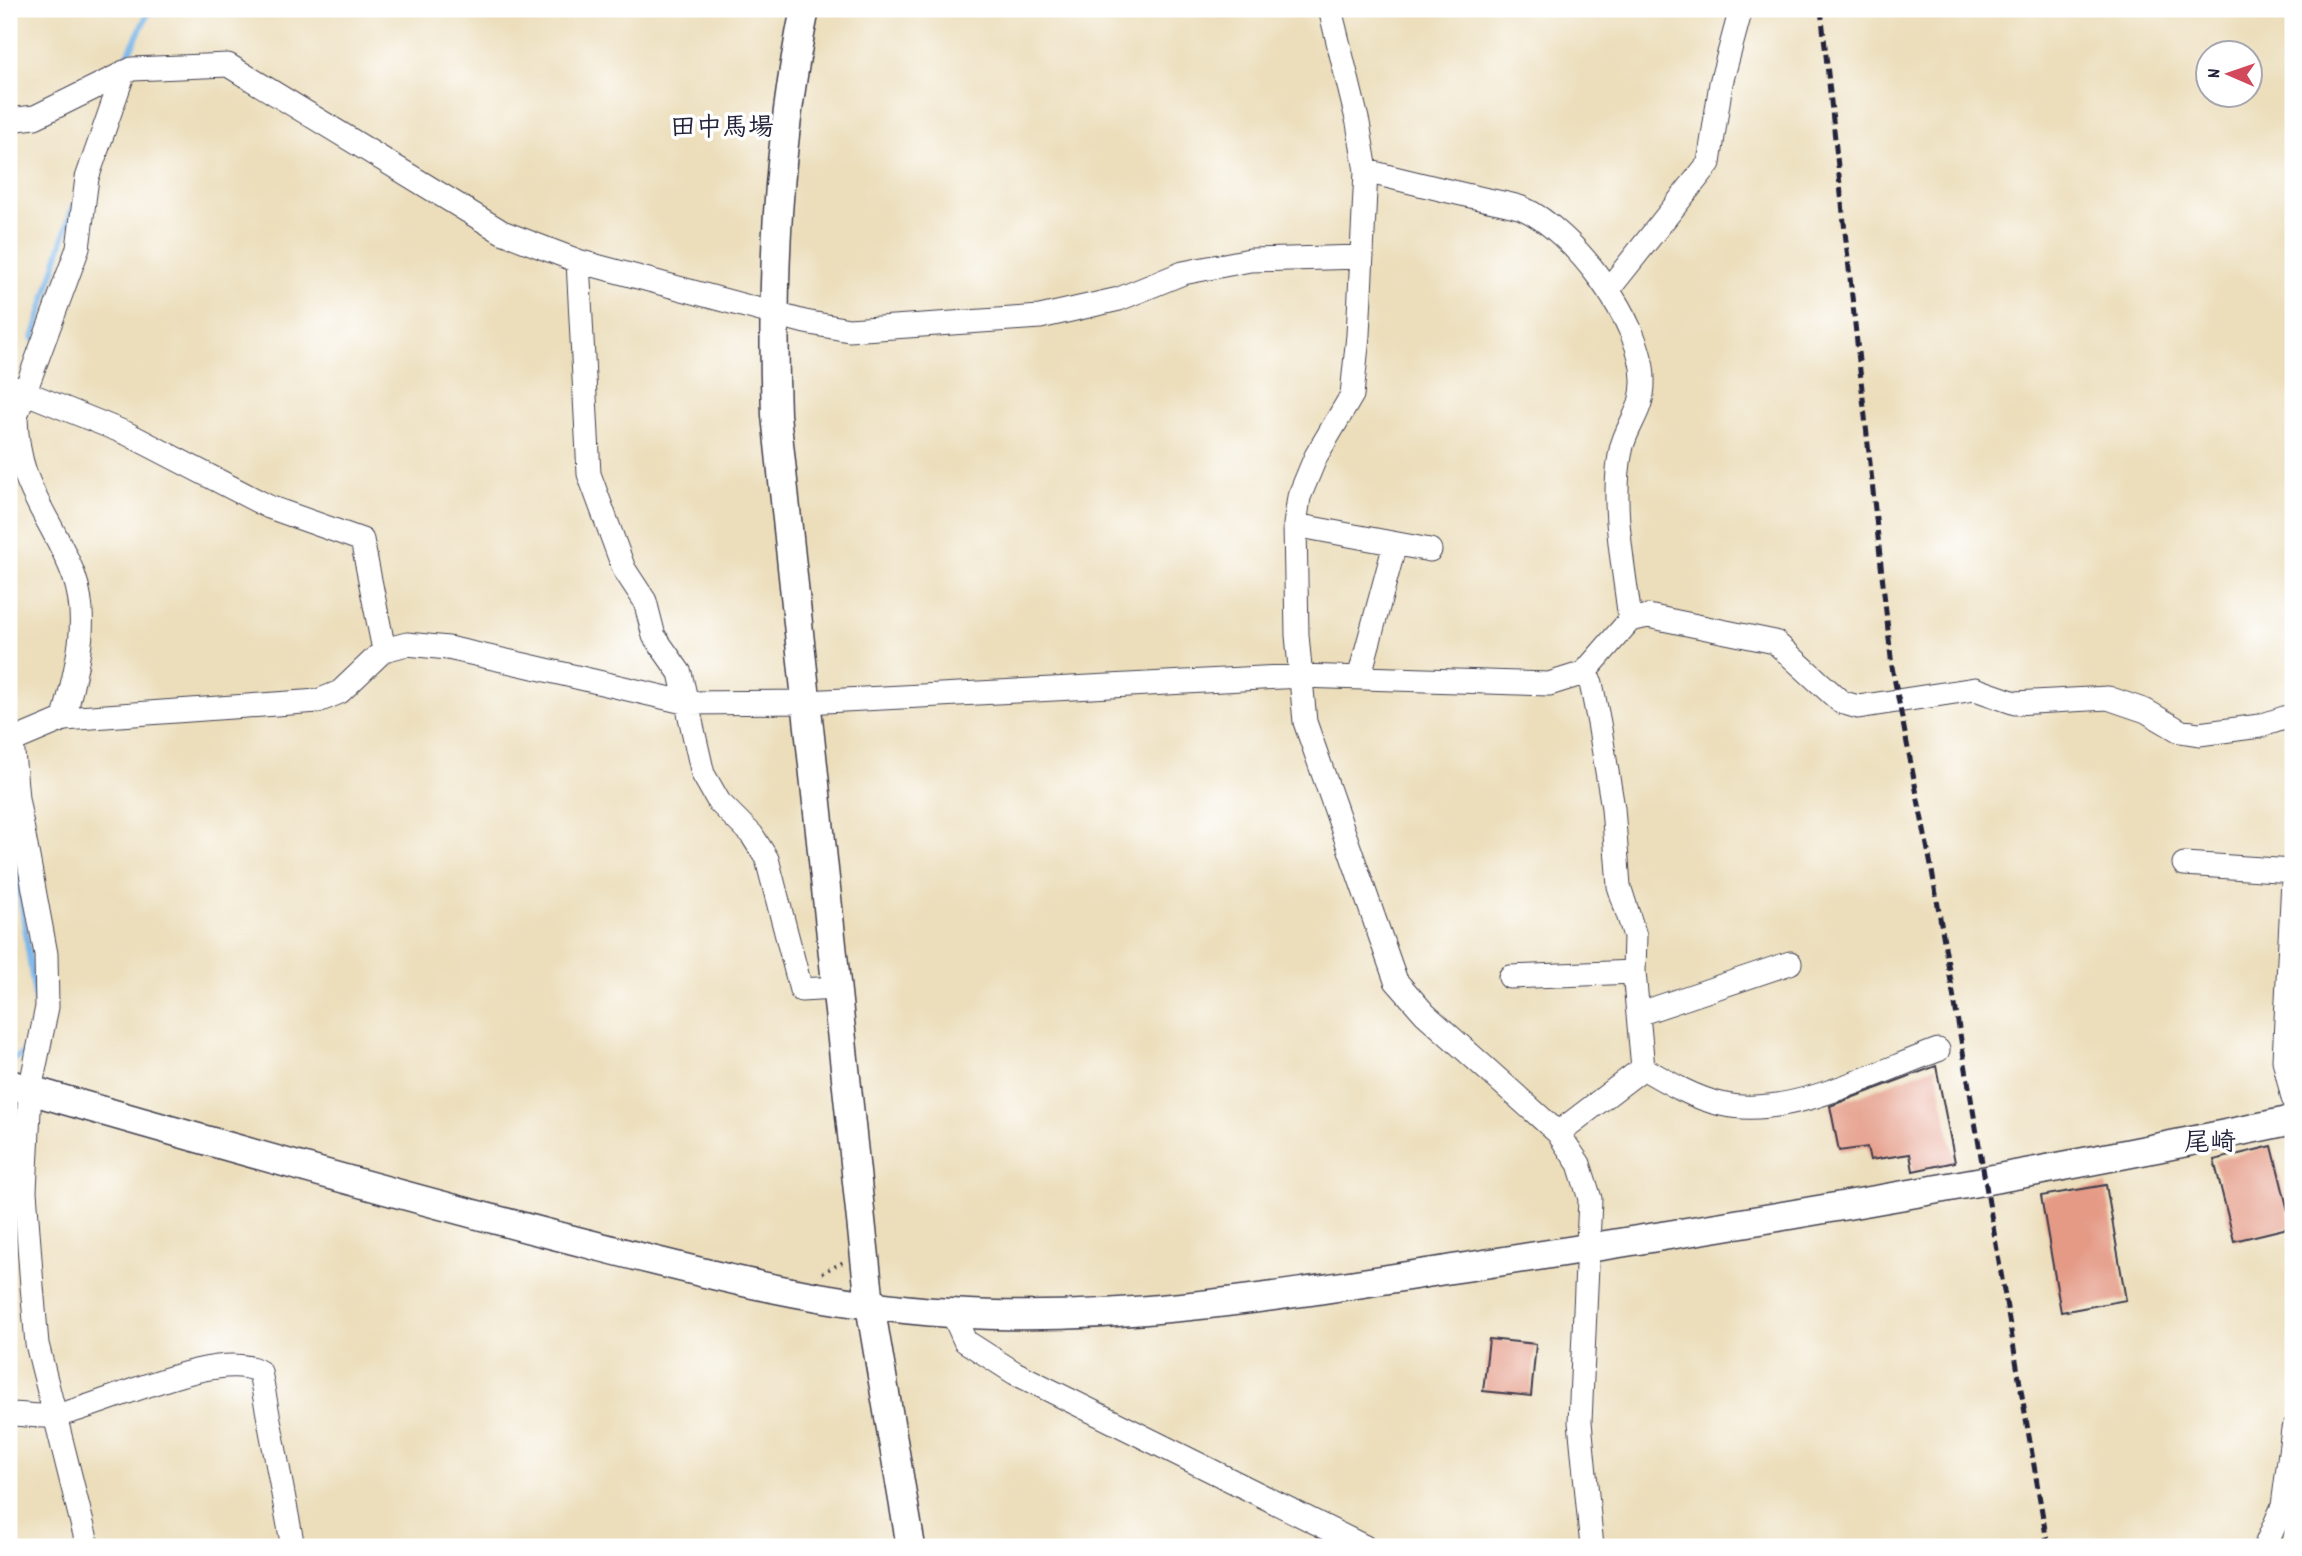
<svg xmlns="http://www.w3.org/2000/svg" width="2302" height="1556" font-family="Dekko,'Klee One',sans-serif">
<rect width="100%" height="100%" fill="#fff"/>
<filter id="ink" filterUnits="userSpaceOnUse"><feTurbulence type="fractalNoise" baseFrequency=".0143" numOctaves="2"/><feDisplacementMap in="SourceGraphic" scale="14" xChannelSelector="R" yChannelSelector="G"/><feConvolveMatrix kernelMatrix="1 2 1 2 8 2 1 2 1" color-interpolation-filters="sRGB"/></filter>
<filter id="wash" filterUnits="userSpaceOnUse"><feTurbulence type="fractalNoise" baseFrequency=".00686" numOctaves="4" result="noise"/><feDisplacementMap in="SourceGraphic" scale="28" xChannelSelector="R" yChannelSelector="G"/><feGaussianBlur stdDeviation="1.57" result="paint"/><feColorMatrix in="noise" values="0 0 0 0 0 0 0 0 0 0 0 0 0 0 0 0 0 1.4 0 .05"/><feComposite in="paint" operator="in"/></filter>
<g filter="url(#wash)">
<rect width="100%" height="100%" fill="#ecdebb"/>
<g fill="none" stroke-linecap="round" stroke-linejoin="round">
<path stroke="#76b4e9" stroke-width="6" d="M122,67L150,9
M33,339L73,206
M9,541L12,463
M9,818L36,1004
M9,1060C22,1058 26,1050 30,1038"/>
</g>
<g id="blocks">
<path fill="#e49a85" d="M1936,1066L1955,1162L1913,1171L1910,1154L1870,1160L1867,1147L1839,1151L1830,1106Z
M2272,1146L2292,1227L2234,1241L2214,1160Z
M2106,1185L2126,1300L2061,1312L2041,1196Z
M1489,1339L1536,1344L1531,1396L1483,1391Z"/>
</g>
</g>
<g filter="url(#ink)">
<use href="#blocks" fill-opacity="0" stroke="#403e4e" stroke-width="2"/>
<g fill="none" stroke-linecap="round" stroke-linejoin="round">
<g stroke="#403e4e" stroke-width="25">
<path id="minor" d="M1330,9L1358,123L1366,171L1358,335L1352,395L1316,456L1299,497L1295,525L1297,635L1305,722L1396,981L1425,1014L1558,1133L1579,1164L1590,1199L1580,1422L1592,1547
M9,120L35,117L132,69L228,65L502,232L578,261L805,322L849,330L1040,317L1119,299L1183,273L1250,260L1362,257
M1366,171C1403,180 1439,189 1475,197C1490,201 1508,203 1522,208C1573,230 1643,323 1643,380C1644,411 1626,425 1621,450C1610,504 1624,566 1630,620
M578,261L589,474L624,569L645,601L654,636L680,673L703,774L719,802L752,835L767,859L801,990L836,988
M1608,290L1709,163L1721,83L1741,9
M9,386L128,434L269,507L362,540L384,650
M1295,525L1430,550
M1359,678L1395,544
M64,719C75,671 91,624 74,576C51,514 17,490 16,416L78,248L87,178L124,72
M9,739L12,741L64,719L318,701L340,692L384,650L407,644L448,648L529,666L688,703L806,702L1301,676L1549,684L1584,673L1630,620L1648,616L1775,642L1841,702L1858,707L1975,689L2015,703L2108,698L2146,711L2180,731L2199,734L2260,726L2293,715
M12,741L17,798L46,954L47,1007L30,1090L25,1191L32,1286L37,1344L88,1547
M2184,864L2293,871
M2293,880L2284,1060L2293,1098
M1510,977L1634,972
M1638,1014L1790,963
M1643,1068C1667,1082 1694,1098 1721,1104C1787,1120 1877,1072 1938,1050
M1558,1133L1643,1068L1634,972L1635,936L1619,886L1613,808L1599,723L1591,683L1584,673
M953,1314L965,1341L1015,1373L1365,1547
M9,1414C24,1414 43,1418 58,1415C106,1405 220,1347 260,1372L293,1547
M2265,1547L2283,1506L2293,1429"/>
</g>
<g stroke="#403e4e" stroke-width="31">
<path id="tertiary" d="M805,9C777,145 771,277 776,415L870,1305L911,1547
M9,1084C189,1136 369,1187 550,1234C683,1268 814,1305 951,1313C1135,1325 1318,1289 1498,1262C1764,1221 2030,1176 2293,1120"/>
</g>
<path stroke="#403e4e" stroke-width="3.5" stroke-dasharray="2 5" stroke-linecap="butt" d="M822,1273L843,1262"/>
<use href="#minor" stroke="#fff" stroke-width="23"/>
<use href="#tertiary" stroke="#fff" stroke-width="28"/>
<path stroke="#22223b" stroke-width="5" stroke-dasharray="10 5" stroke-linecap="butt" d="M1821,9L1892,667L1932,871L2048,1547"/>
</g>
</g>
<g text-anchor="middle" stroke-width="7" stroke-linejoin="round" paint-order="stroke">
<g font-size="26" font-weight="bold" fill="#22223b" stroke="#fff">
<text x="722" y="135">田中馬場</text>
<text x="2210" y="1150">尾崎</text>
</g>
</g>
<rect width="2302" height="1556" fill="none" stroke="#fff" stroke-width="35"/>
<g transform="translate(2229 74) rotate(272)"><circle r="33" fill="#ffffff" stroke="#a7a7b1" stroke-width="2"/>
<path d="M0-5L12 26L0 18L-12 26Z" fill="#d1495b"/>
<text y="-10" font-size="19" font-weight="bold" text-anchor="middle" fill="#22223b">N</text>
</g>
</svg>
